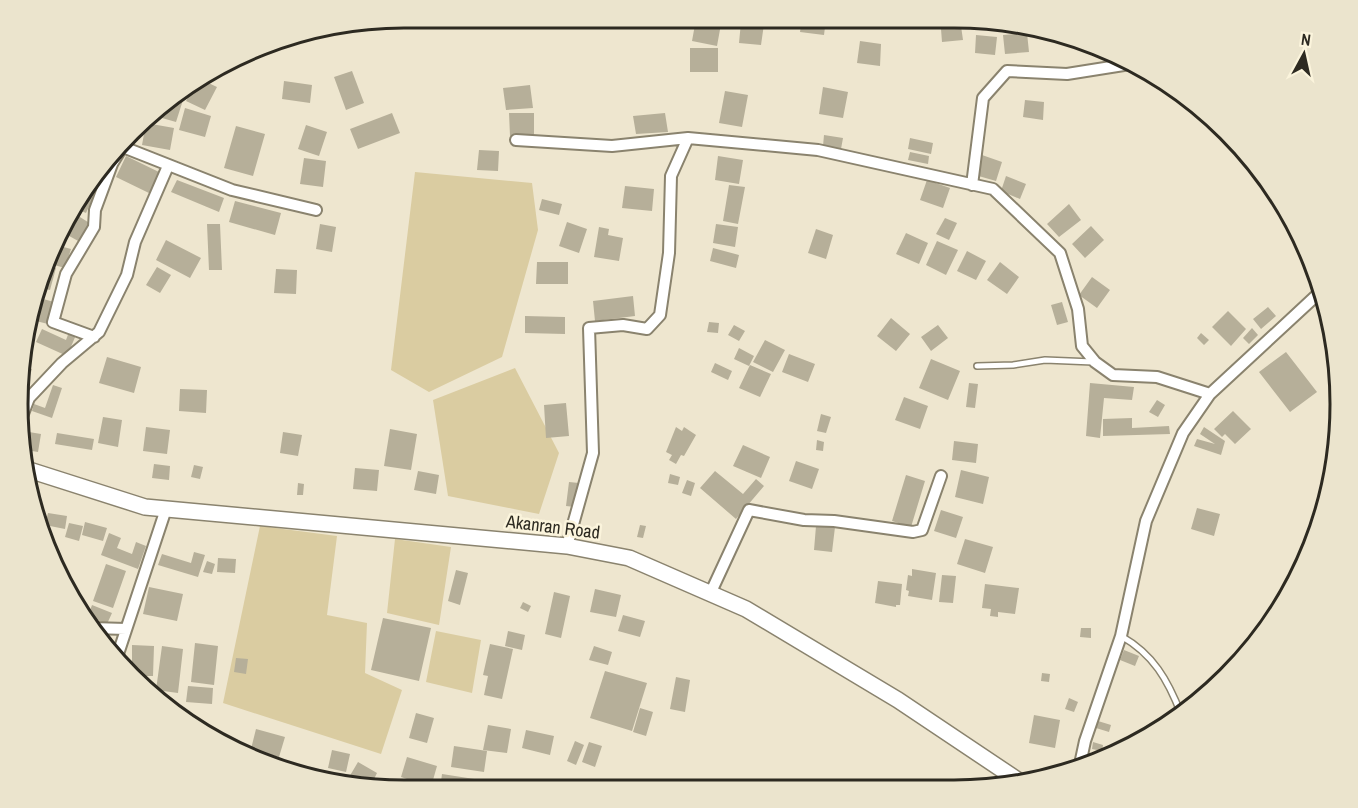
<svg xmlns="http://www.w3.org/2000/svg" width="1358" height="808" font-family="'Archivo Narrow',sans-serif">
<rect width="100%" height="100%" fill="#eee6cf"/>
<path fill="#dacca1" d="M415,172L532,183L538,230L502,357L429,392L391,370Z
M515,368L559,453L539,514L448,496L433,400Z
M260,526L337,536L327,615L367,623L365,673L402,690L381,754L223,703Z
M395,539L451,547L439,625L387,613Z
M436,631L481,640L472,693L426,682Z"/>
<path fill="#b6af99" d="M696,19L721,24L717,46L692,41Z
M802,19H826L824,35L800,32Z
M977,19L998,22L997,29L976,28Z
M741,22L764,24L761,45L739,43Z
M961,26L963,40L942,42L941,29Z
M1027,33L1029,52L1005,54L1003,35Z
M976,35L997,37L995,55L975,53Z
M860,41L881,44L880,66L857,63Z
M690,48H718V72H690Z
M352,71L364,103L346,110L334,77Z
M202,80L217,87L205,110L186,101L195,84Z
M284,81L312,85L310,103L282,99Z
M530,85L533,108L506,110L503,88Z
M823,87L848,92L843,118L819,114Z
M725,91L748,95L742,127L719,123Z
M171,97L183,100L176,122L155,116Z
M1025,100L1044,102L1043,120L1023,117Z
M185,108L211,116L205,137L179,130Z
M392,113L400,133L358,149L350,129Z
M509,113H534V135L510,136Z
M665,113L668,132L636,134L633,116Z
M146,123L174,128L170,150L142,145Z
M306,125L327,132L319,156L298,149Z
M236,126L265,134L253,176L224,168Z
M824,135L843,138L841,149L823,146Z
M910,138L933,143L931,154L908,149Z
M479,150L499,151L498,171L477,170Z
M910,152L929,156L928,164L908,160Z
M982,155L1002,162L996,181L975,175Z
M126,156L161,173L151,194L116,177Z
M718,156L743,160L739,184L715,180Z
M304,158L326,161L323,187L300,184Z
M1006,176L1026,184L1020,199L1001,191Z
M177,180L224,198L219,212L171,192Z
M927,180L950,188L943,208L920,200Z
M88,185L97,189L86,213L74,208Z
M729,185L745,187L738,224L723,221Z
M625,186L654,189L652,211L622,208Z
M542,199L562,204L559,215L539,210Z
M235,201L281,213L275,235L229,222Z
M1069,204L1081,220L1059,237L1047,224Z
M72,212L91,224L80,242L62,232Z
M945,218L957,223L949,240L936,234Z
M567,222L587,229L579,253L559,246Z
M207,224H220L222,270H209Z
M320,224L336,227L332,252L316,249Z
M716,224L738,227L735,247L713,243Z
M1091,226L1104,240L1085,258L1072,244Z
M599,227L609,229L608,235L623,238L619,261L594,257Z
M816,229L833,235L826,259L808,253Z
M906,233L928,243L919,264L896,254Z
M166,240L201,258L190,278L156,260Z
M937,241L958,250L946,275L926,265Z
M56,245L71,249L65,268L47,263Z
M713,248L739,255L736,268L710,261Z
M967,251L986,261L976,280L957,271Z
M537,262H568V284H536Z
M1000,262L1019,277L1007,294L987,280Z
M46,265L56,268L50,290L37,287Z
M157,267L171,275L160,293L146,285Z
M276,269L297,270L296,294L274,293Z
M1092,277L1110,290L1097,308L1079,295Z
M633,296L635,316L595,321L593,301Z
M36,297L54,302L48,324L32,320Z
M1062,302L1068,322L1057,325L1051,305Z
M1268,307L1276,316L1261,329L1253,319Z
M1228,311L1246,329L1231,346L1212,327Z
M525,316L565,317V334L525,333Z
M891,318L910,334L896,351L877,336Z
M709,322L719,323L718,333L707,332Z
M734,325L745,331L739,341L728,335Z
M938,325L948,338L931,351L921,337Z
M1252,328L1258,335L1249,344L1243,338Z
M42,329L66,340L69,332L76,335L67,356L36,342Z
M1201,333L1209,340L1204,345L1197,338Z
M765,340L785,350L773,372L753,362Z
M739,348L754,356L749,366L734,359Z
M1286,352L1317,392L1290,412L1259,372Z
M789,354L815,364L808,382L782,372Z
M107,357L141,367L134,393L99,383Z
M931,359L960,371L948,400L919,388Z
M715,363L732,371L728,380L711,372Z
M750,365L771,374L760,397L739,388Z
M24,367L32,369L25,391L20,389Z
M969,383L978,384L975,408L966,407Z
M1090,383L1134,387L1132,400L1104,398L1100,438L1086,436Z
M53,385L62,388L52,418L32,411L34,404L45,408Z
M180,389L207,390L206,413L179,411Z
M904,397L928,406L920,429L895,420Z
M1157,400L1165,405L1158,417L1149,412Z
M566,403L569,436L546,438L544,405Z
M1233,411L1251,429L1235,444L1225,434L1222,437L1214,429Z
M821,414L831,417L826,433L817,431Z
M103,417L122,420L118,447L98,443Z
M1132,418V428L1169,426L1170,434L1103,436V419Z
M146,427L170,430L167,454L143,451Z
M676,427L682,431L684,427L696,435L684,456L681,455L676,464L669,460L672,455L666,452Z
M1204,427L1225,441L1221,455L1194,446L1197,439L1215,444L1200,434Z
M390,429L417,434L411,470L384,466Z
M23,431L41,434L38,452L26,450Z
M283,432L302,435L298,456L280,453Z
M57,433L94,439L92,450L55,444Z
M817,440L824,442L823,451L816,450Z
M954,441L978,444L976,463L952,460Z
M743,445L770,457L761,478L733,466Z
M796,461L819,469L812,489L789,481Z
M154,464L170,466L169,480L152,478Z
M194,465L203,467L200,479L191,477Z
M355,468L379,470L377,491L353,489Z
M961,470L989,477L983,504L955,497Z
M418,471L439,475L436,494L414,490Z
M715,471L743,494L756,479L764,486L736,519L700,488Z
M670,474L680,477L678,485L668,483Z
M906,475L925,481L911,527L892,521Z
M687,480L695,483L691,496L682,493Z
M569,482L579,483L575,507L566,506Z
M298,483L304,484L303,495H297Z
M1197,508L1220,514L1214,536L1191,529Z
M941,510L963,517L956,538L934,531Z
M48,513L67,516L65,529L45,525Z
M85,522L107,528L103,541L82,535Z
M69,523L83,526L79,541L65,537Z
M640,525L646,526L643,538L637,537Z
M816,526L835,527L832,552L814,550Z
M109,533L121,538L117,548L132,554L136,542L146,546L138,569L101,555Z
M965,539L993,547L985,573L957,564Z
M194,552L205,555L198,577L158,565L162,554L191,563Z
M218,558L236,559L235,573L217,572Z
M207,561L215,564L212,574L203,572Z
M106,564L126,571L113,608L93,601Z
M912,569L936,573L932,600L908,596L909,591L906,590L908,575L912,576Z
M456,570L468,573L460,605L448,601Z
M942,575L956,576L953,603L939,602Z
M878,581L902,584L900,605H896V607L875,603Z
M985,584L1019,588L1015,614L998,612V617L990,616L991,609L982,608Z
M149,587L183,594L177,621L143,614Z
M595,589L621,595L616,617L590,612Z
M554,592L570,596L561,638L545,634Z
M523,602L531,606L528,612L520,608Z
M92,605L112,613L107,624L88,616Z
M623,615L645,621L640,637L618,631Z
M383,618L431,628L419,681L371,670Z
M1081,628H1091V638L1080,637Z
M508,631L525,635L522,650L505,646Z
M195,643L218,646L214,685L191,682Z
M490,644L513,649L502,699L484,695L488,676L483,675Z
M132,645L154,646L153,676H137L132,671Z
M162,646L183,649L178,693L156,690Z
M594,646L612,652L608,665L589,660Z
M1124,650L1139,656L1135,666L1120,660Z
M236,658L248,659L246,674L234,672Z
M605,671L647,683L632,731L590,718Z
M1042,673L1050,674L1049,682L1041,681Z
M676,677L690,680L685,712L670,709Z
M188,686L213,688L212,704L186,702Z
M1069,698L1078,702L1074,712L1065,709Z
M640,708L653,712L646,736L633,732Z
M416,713L434,718L427,743L409,738Z
M1034,715L1060,720L1055,748L1029,743Z
M1098,721L1111,725L1109,732L1096,728Z
M488,725L511,729L507,753L483,750Z
M256,729L285,737L279,757L251,749Z
M526,730L554,736L550,755L522,748Z
M575,741L584,745L576,765L567,761Z
M589,742L602,746L595,767L582,762Z
M1093,742L1103,745L1102,751L1092,749Z
M454,746L487,751L484,772L451,767Z
M332,750L350,754L346,772L328,768Z
M407,757L437,766L431,787L401,777Z
M358,762L377,773L370,787L348,779Z
M442,774L487,781L486,789H440Z
M386,784L405,788V789H385Z"/>
<g fill="none" stroke-linecap="round" stroke-linejoin="round">
<g stroke="#8a836e" stroke-width="8">
<path id="service" d="M977,366L1013,365L1045,360L1093,362
M1121,636C1153,654 1168,680 1181,714"/>
</g>
<g stroke="#8a836e" stroke-width="14">
<path id="minor" d="M516,140L612,146L688,138
M123,147L232,190L316,210
M972,185L983,98L1007,71L1067,74L1130,64
M94,337L53,322L66,274L94,227L95,210L112,164L121,149
M21,419L29,398L62,363L99,332L127,275L135,242L168,166
M567,546L593,453L589,328L623,325L647,329L660,315L669,253L671,176L688,138L818,150L993,189L1060,253L1078,309L1082,346L1095,362L1113,375L1157,377L1210,394
M711,592L749,510L804,520L834,521L913,532L922,530L941,476
M92,628L126,629
M117,657L166,509
M1079,769L1085,741L1121,636L1146,521L1183,433L1210,394L1318,294"/>
</g>
<g stroke="#8a836e" stroke-width="18">
<path id="secondary" d="M29,470L145,507L567,546L629,558L746,609L898,700L1019,781"/>
</g>
<use href="#service" stroke="#fff" stroke-width="5"/>
<use href="#minor" stroke="#fff" stroke-width="10"/>
<use href="#secondary" stroke="#fff" stroke-width="15"/>
</g>
<g text-anchor="middle" stroke-width="5" stroke-linejoin="round" paint-order="stroke">
<g font-size="18" fill="#2d2a21" stroke="#fbf4dc">
<text transform="translate(553 527) rotate(7)" y="6">Akanran Road</text>
</g>
</g>
<path d="M0 0H1358V808H0ZM404 28H954A376 376 0 0 1 1330 404V404A376 376 0 0 1 954 780H404A376 376 0 0 1 28 404V404A376 376 0 0 1 404 28Z" fill="#ebe4cd" fill-rule="evenodd"/>
<path fill="none" stroke="#2d2a21" stroke-width="3" d="M404 28H954A376 376 0 0 1 1330 404V404A376 376 0 0 1 954 780H404A376 376 0 0 1 28 404V404A376 376 0 0 1 404 28Z"/>
<g transform="translate(1304 54) rotate(8)" stroke="#fbf4dc" stroke-width="4.5" paint-order="stroke">
<path d="M0-4.5L10 22L0 15L-10 22Z" fill="#2d2a21"/>
<text y="-9" font-size="16" font-weight="bold" text-anchor="middle" fill="#2d2a21">N</text>
</g>
</svg>
